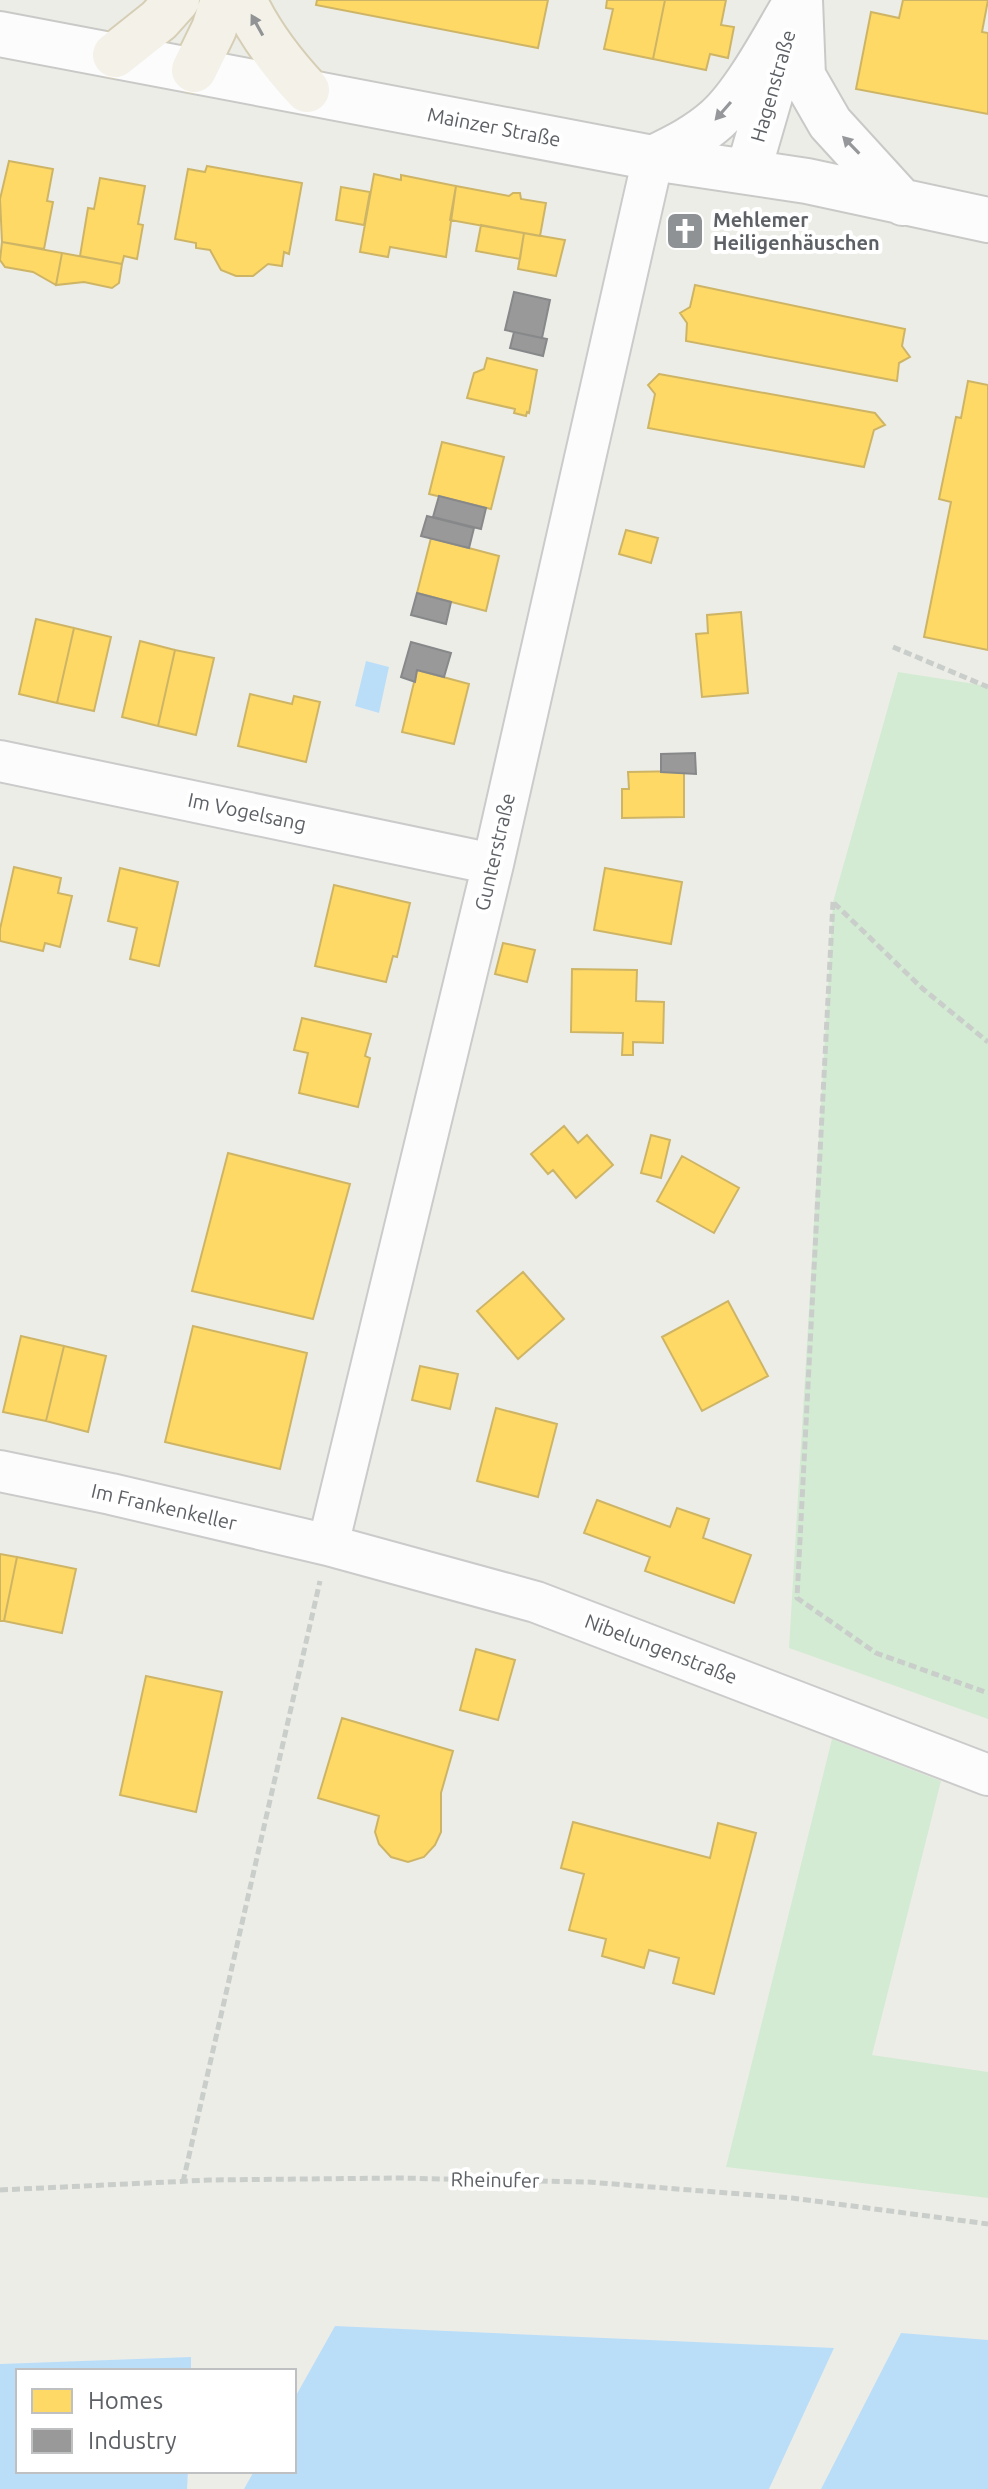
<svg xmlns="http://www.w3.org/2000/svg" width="988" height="2489" font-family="Ubuntu,sans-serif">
<rect width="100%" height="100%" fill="#edede8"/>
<path fill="#d4ebd3" d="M898,672L988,686V1719L789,1648L833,902Z
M832,1739L941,1781L872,2055L988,2072V2198L726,2167Z"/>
<path fill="#bbdef8" d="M366,661L389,667L379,713L355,706Z
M335,2326L834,2348L769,2489H244L254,2471H294V2399Z
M901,2333L988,2340V2489H821Z
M191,2357V2371H18V2471H188L187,2489H0V2364Z"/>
<path fill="#ffd966" stroke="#ceb566" stroke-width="2" d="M317,0H548L538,48L316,5Z
M607,0H665L653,59L604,49L613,9L606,8Z
M665,0H726L721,25L734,27L728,58L710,54L706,70L653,59Z
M903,0H988L982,32L988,33V114L856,89L871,12L899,18Z
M9,161L53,169L47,201L53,202L44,249L2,242L0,199Z
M207,166L302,183L289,254L284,252L282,266L268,264L253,276H236L221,270L210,250L196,248V243L175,239L188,169L205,172Z
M374,174L401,180V175L456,186L446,257L390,247L388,257L360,252Z
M100,178L145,186L138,224L143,225L137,259L124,256L122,264L80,256L88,208L94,209Z
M456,186L509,196L513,193H520L521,199L546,203L540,236L450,220Z
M341,187L370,192L364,225L336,220Z
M481,225L524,233L520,259L476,251Z
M524,233L565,240L556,276L518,269Z
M2,242L62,253L56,285L33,272L5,267L0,260Z
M62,253L122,264L119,283L112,288L84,282L56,285Z
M695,285L905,329L902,346L910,357L899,363L897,381L686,341L687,323L680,313L690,307Z
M487,358L537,370L529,413L527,412L526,416L514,413L515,409L467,398L474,373L484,369Z
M659,374L875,413L885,425L874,430L864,467L648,428L655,394L648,385Z
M968,381L988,385V650L924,637L951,502L939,499L956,417L961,418Z
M442,442L504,457L491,509L429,494Z
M626,530L658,538L651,563L619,554Z
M431,538L499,556L486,611L417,593Z
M741,612L748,693L702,697L696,634L708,633L707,615Z
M36,619L74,628L57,703L19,694Z
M74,628L111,637L94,711L57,703Z
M140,641L175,650L158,726L122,717Z
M175,650L214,658L196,735L158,726Z
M417,670L469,684L454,744L402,732Z
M250,694L292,704L294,696L320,702L306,762L238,746Z
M684,771V817L622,818V789H629L628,772Z
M14,867L61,878L58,893L72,896L60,947L45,943L43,951L0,941V929Z
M120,868L178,882L159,966L130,959L137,928L108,921Z
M605,868L682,882L671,944L594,930Z
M334,885L410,903L397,957L393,956L386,982L315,966Z
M503,943L535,950L527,982L495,974Z
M572,969L637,970L636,1001L664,1002L663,1043L633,1042V1055H622L623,1033L571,1032Z
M302,1018L371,1034L365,1056L370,1058L358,1107L299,1093L308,1053L294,1050Z
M564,1126L578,1143L587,1135L613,1165L576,1198L553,1170L548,1174L531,1154Z
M651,1135L670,1140L661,1178L641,1173Z
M228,1153L350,1184L313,1319L192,1291Z
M682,1156L739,1188L714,1233L657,1201Z
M523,1272L564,1319L518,1359L477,1311Z
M728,1301L768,1376L702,1411L662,1337Z
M193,1326L307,1353L280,1469L165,1442Z
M21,1336L64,1346L46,1421L3,1412Z
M64,1346L106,1356L88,1432L46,1421Z
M420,1366L458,1374L450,1409L412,1400Z
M496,1408L557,1424L538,1497L477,1481Z
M597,1500L670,1527L677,1508L709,1519L703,1538L751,1555L734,1603L645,1571L650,1557L584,1533Z
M0,1554L17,1557L4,1621H0Z
M17,1557L76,1569L62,1633L4,1621Z
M476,1649L515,1660L498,1720L460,1710Z
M146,1676L222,1692L196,1812L120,1795Z
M342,1718L453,1751L441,1793V1832L435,1845L424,1857L408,1862L391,1857L379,1844L375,1832L379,1816L318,1798Z
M573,1822L710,1858L718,1823L756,1833L714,1994L673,1983L679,1958L649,1950L644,1968L602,1956L606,1939L569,1930L584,1874L561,1868Z"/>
<path fill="#999" stroke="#87888a" stroke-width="2" d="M514,292L550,300L542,338L505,330Z
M514,332L547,339L543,356L510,348Z
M439,496L486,508L481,529L433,517Z
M427,516L474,528L469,548L421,536Z
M417,593L451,602L446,624L411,615Z
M411,642L451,653L444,677L417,670L415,682L401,677Z
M695,753L696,774L661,772V754Z"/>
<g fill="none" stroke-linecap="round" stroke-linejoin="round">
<g stroke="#cacbca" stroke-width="44">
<path id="street" d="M0,761L493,864
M0,1471L111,1494L328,1545L536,1602L988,1775
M328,1545L493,864L653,158"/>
</g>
<g stroke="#c9cac8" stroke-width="48">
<path id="secondary" d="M800,0L803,76L830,123L903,203
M0,34L653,158L807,181L988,220
M653,158C676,147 698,136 717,119C746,93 776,35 797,0
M748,172L784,48"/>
</g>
<g stroke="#d6ceb4" stroke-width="48">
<path id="primary" d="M244,0C260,35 282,63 307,90
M115,55L159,20L177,0
M194,70L214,29L223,0"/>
</g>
<path stroke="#c9cecb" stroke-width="5" stroke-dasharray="8 4" stroke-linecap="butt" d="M893,647L988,687
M833,902L797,1598L876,1653L988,1693
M834,903L923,989L988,1042
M183,2182L320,1581
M0,2190L210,2180L398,2178L588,2182L792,2198L988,2224"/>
<use href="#street" stroke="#fcfcfc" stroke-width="40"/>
<use href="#secondary" stroke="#fcfcfc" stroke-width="44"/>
<use href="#primary" stroke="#f3f1e8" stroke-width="44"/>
</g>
<defs><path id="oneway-solid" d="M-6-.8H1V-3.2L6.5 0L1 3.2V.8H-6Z" transform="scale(2)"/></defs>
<use fill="#929394" href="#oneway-solid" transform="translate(257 25) rotate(-119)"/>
<g fill="#95979a">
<use href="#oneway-solid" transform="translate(723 111) rotate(131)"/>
<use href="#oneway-solid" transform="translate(851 145) rotate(-134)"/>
</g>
<defs>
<g id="church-square" transform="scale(2)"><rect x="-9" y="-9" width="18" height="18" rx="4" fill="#8f9294" stroke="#fff"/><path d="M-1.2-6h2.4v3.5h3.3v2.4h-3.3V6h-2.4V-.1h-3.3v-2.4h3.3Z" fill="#fff"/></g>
</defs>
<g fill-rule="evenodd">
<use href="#church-square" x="685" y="231"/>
</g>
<g text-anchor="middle" stroke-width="8" stroke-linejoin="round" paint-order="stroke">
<g font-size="20" fill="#5d6166" stroke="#fff">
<text transform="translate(773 86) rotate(-74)" y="7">Hagenstraße</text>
<text transform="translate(494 127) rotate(11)" y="7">Mainzer Straße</text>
<text transform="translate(247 812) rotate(12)" y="7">Im Vogelsang</text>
<text transform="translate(495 852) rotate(-77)" y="7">Gunterstraße</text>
<text transform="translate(164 1507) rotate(13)" y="7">Im Frankenkeller</text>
<text transform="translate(661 1649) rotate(21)" y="7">Nibelungenstraße</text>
<text transform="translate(495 2180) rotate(1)" y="7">Rheinufer</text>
</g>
<g font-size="20" font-weight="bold" fill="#5d6166" stroke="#fff" text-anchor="start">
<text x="713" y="227">Mehlemer<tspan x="713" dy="23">Heiligenhäuschen</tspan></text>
</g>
</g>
<rect x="16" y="2369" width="280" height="104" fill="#ffffff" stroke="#bec0c2" stroke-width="2"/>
<rect x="32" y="2389" width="40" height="24" fill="#ffd966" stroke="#bec0c2" stroke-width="2"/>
<text x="88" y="2409" font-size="24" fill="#5d6166">Homes</text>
<rect x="32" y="2429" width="40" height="24" fill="#999999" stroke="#bec0c2" stroke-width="2"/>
<text x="88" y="2449" font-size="24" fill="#5d6166">Industry</text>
</svg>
